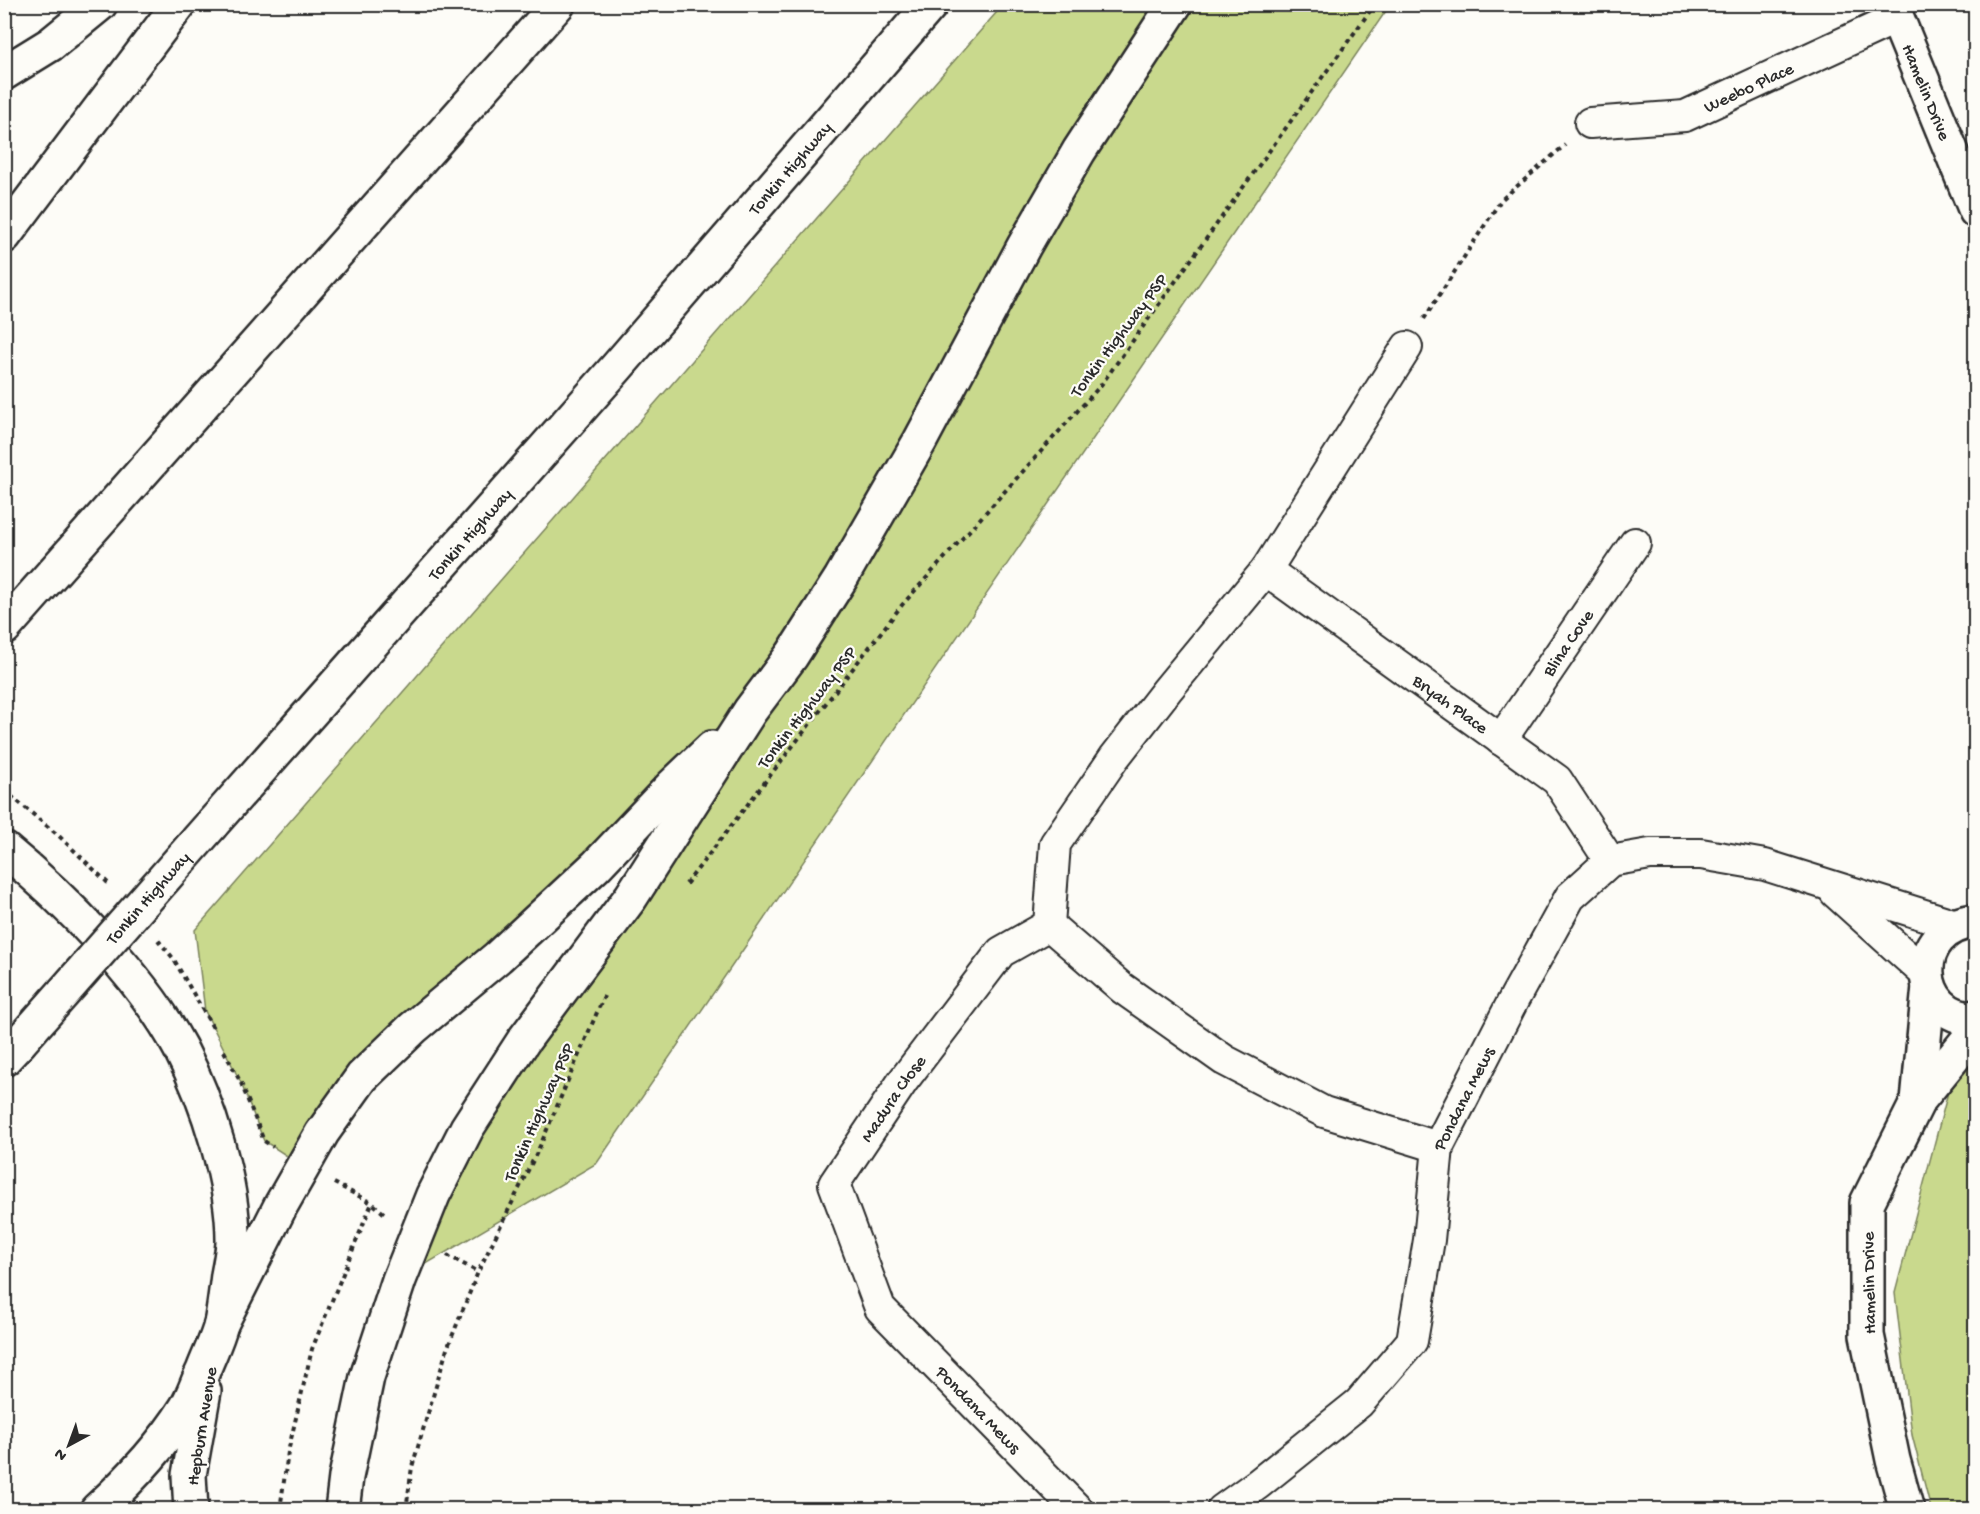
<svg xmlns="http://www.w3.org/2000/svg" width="1980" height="1514" font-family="'Gochi Hand',sans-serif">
<rect width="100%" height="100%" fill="#fdfcf7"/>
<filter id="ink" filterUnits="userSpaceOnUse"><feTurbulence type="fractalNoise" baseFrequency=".0167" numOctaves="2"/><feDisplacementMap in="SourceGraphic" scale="12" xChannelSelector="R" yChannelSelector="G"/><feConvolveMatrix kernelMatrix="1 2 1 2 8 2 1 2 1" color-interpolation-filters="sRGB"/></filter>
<g filter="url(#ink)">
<path fill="#c9d98d" stroke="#7a825c" stroke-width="1.5" d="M1003,5H1390L597,1163L399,1280L433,1195L748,715L413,1028L304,1167L264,1141L241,1083L205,1011L195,930Z
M1975,1064V1509H1931L1912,1435L1895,1293L1952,1077Z"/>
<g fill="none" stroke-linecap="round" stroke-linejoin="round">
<g stroke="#2b2b2b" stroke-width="34">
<g id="minor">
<path id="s1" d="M1590,123L1685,116L1897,18"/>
<path id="s2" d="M1266,570L1557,780L1610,861"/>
<path id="s3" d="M1501,740L1635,543"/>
<path d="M1835,892L1926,974"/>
<path d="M1049,925L1055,844L1114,758L1167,690L1266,570L1407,347"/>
<path id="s4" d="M1078,1510L880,1308L834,1184L903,1081L1001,952L1049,925L1122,988L1224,1060L1324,1112L1438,1147"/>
<path id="s5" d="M1222,1510L1258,1484L1359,1403L1412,1341L1429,1240L1438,1147L1515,997L1570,897L1610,861L1650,854H1701L1765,865L1956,925"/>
</g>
</g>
<g stroke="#2b2b2b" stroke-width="38">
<g id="tertiary">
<path id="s6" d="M1894,4L1897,18L1976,211"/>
<path d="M1976,921C1907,927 1914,1019 1976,1018"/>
<path d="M1918,1101L1929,986"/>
<path d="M1907,1510L1893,1460L1867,1335V1203L1918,1101L1976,1030"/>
</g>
</g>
<g stroke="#2b2b2b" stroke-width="38">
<path id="primary" d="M4,849C65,899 143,978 180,1048C208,1102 234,1183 233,1244C232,1254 230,1265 228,1275C226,1291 224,1308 221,1324C217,1340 209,1355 203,1371C197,1383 193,1397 186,1408C162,1446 130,1480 97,1510
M191,1510L189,1475L204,1391"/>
</g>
<g stroke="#2b2b2b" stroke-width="38">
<g id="motorway">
<path d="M4,73L51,44L100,4"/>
<path d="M4,236L179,4"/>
<path d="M4,628L558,4"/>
<path id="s7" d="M212,824L617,367L931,4"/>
<path d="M4,1059L19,1043"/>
<path d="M221,1324L281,1205L322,1133L362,1077L413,1028L498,957L596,866L671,787L712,748"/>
<path d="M342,1510L346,1477L367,1377L399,1280L433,1195L467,1128L524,1040L631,897L750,711L792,655L841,578L920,441L1024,246L1079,151L1175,4"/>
</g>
</g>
<path stroke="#2b2b2b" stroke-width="4" stroke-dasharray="4.5 4.5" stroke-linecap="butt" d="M1424,319L1501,200L1565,145
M4,790L59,836L110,885
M686,884L902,605L1101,385L1375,4
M158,940L173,958L213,1028
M224,1051L241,1083L264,1141L273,1147
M334,1183L372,1203L386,1215
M447,1255L478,1272
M280,1510L288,1452L312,1349L372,1203
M406,1510L412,1467L447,1349L478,1272L540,1146L604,996"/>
<use href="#minor" stroke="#fdfcf7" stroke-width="30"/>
<use href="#tertiary" stroke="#fdfcf7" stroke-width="33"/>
<use href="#primary" stroke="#fdfcf7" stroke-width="33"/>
<use href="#motorway" stroke="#fdfcf7" stroke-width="33"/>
<g stroke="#2b2b2b" stroke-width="38" stroke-linecap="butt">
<g id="motorway-bridge">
<path id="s8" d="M19,1043L212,824"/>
</g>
</g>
<use href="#motorway-bridge" stroke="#fdfcf7" stroke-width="33"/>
</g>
</g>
<g text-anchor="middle" stroke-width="4.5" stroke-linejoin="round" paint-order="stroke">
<g font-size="18" fill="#2b2b2b" stroke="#fdfcf7">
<text dy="6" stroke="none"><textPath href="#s1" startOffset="165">Weebo Place</textPath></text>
<text dy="6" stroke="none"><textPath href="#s6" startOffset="94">Hamelin Drive</textPath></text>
<text dy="6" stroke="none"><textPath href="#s7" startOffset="874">Tonkin Highway</textPath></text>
<text transform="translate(1118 335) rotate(-53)" y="6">Tonkin Highway PSP</text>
<text dy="6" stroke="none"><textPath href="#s7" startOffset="388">Tonkin Highway</textPath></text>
<text dy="6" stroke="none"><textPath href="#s3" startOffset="118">Blina Cove</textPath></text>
<text dy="6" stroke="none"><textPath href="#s2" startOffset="228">Bryah Place</textPath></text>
<text transform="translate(806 707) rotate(-52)" y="6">Tonkin Highway PSP</text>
<text dy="6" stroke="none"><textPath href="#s8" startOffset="194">Tonkin Highway</textPath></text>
<text dy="6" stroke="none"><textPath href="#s4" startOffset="519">Madura Close</textPath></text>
<text dy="6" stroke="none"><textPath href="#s5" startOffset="506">Pondana Mews</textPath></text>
<text transform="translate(538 1112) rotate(-66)" y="6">Tonkin Highway PSP</text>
<text transform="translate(1868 1283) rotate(-91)" y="6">Hamelin Drive</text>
<text transform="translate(979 1409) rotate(46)" y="6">Pondana Mews</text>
<text transform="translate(201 1426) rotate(-81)" y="6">Hepburn Avenue</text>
</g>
</g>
<rect width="1980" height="1514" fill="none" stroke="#fdfcf7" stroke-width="24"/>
<rect x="12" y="12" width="1956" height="1490" fill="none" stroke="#2b2b2b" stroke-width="2" filter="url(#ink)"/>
<g transform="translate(69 1445) rotate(221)" stroke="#fdfcf7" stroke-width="4.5" paint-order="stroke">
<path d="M0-4.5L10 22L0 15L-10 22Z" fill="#2b2b2b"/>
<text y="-9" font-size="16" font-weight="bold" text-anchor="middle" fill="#2b2b2b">N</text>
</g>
</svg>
